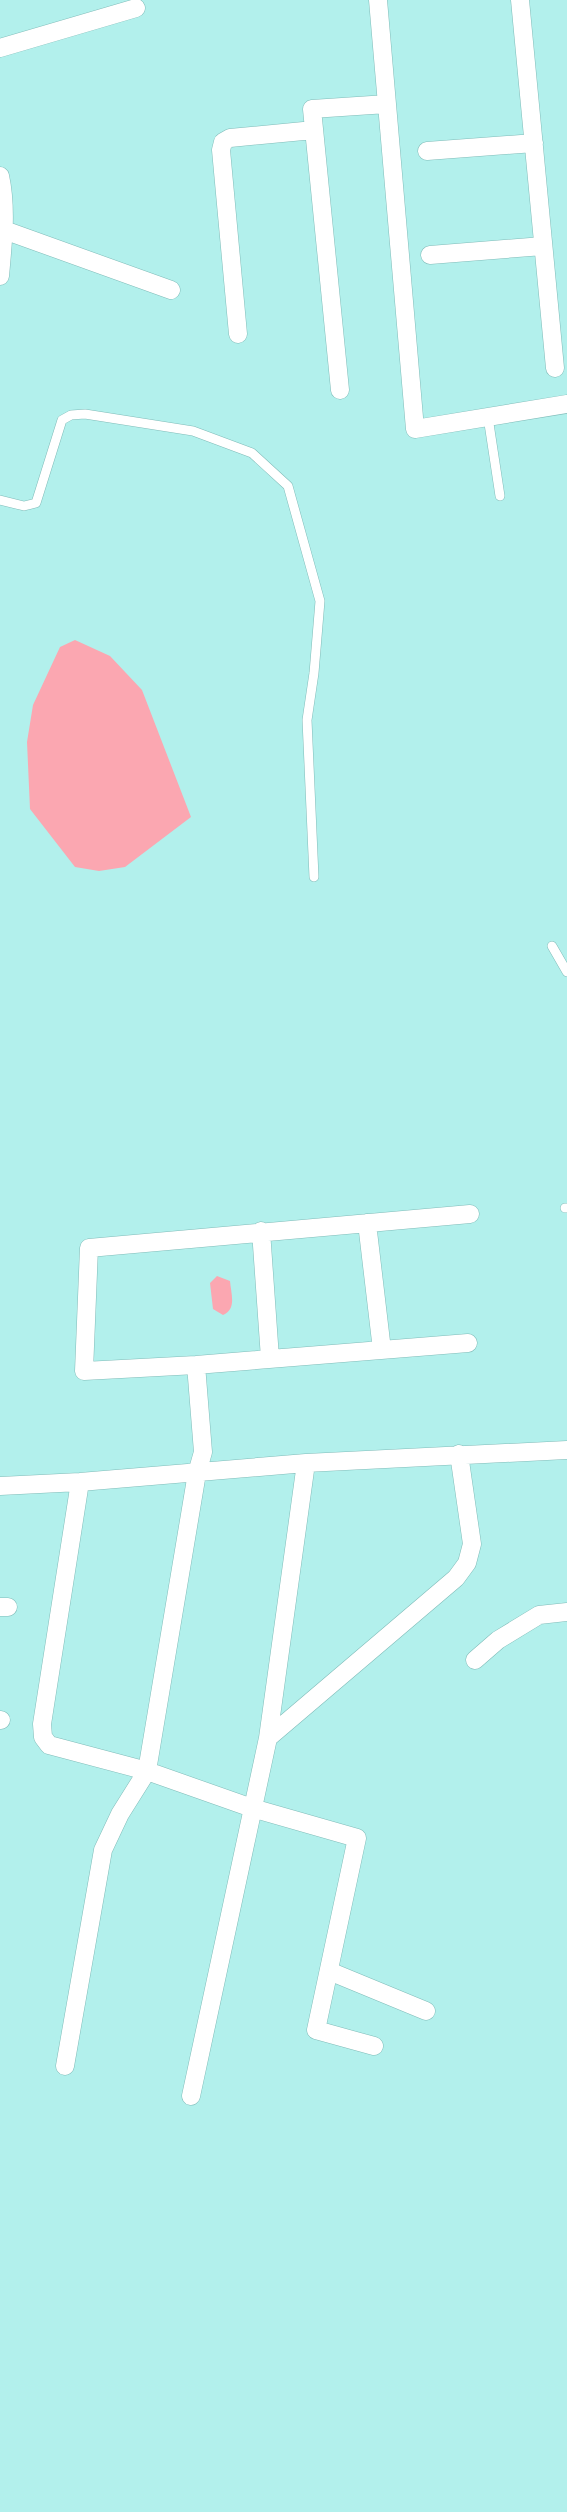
<svg xmlns="http://www.w3.org/2000/svg" width="567" height="2512" font-family="Jost,sans-serif">
<rect width="100%" height="100%" fill="#b2f0ec"/>
<path fill="#fba7b1" d="M75,640L110,656L142,690L191,817L125,867L99,871L75,867L30,809L27,742L33,705L60,647Z
M217,1276L230,1281C231,1294 237,1309 223,1315L213,1309L210,1283Z"/>
<g fill="none" stroke-linecap="round" stroke-linejoin="round">
<g stroke="#80bcb9" stroke-width="10">
<path id="service" d="M488,417L500,496
M0,500L24,506L36,503L62,420L71,415L85,414L193,431L252,453L288,486L320,601L314,673L307,720L314,877
M552,946L567,972
M565,1208H567"/>
</g>
<g stroke="#80bcb9" stroke-width="19">
<path id="minor" d="M378,0L415,429L567,404
M520,0L555,368
M0,48L136,8
M427,151L534,143
M0,176C7,208 3,242 0,276
M4,230L171,290
M430,255L543,246
M238,334L221,150L223,142L230,138L314,130
M340,390L312,109L387,104
M367,1223L382,1350
M261,1231L270,1358
M468,1343L196,1365L84,1371L89,1248L470,1214
M80,1482L42,1724L43,1737L49,1745L147,1771L252,1808L357,1838L316,2030L374,2046
M0,1486L80,1482L306,1463L567,1450
M0,1607H8
M475,1660L498,1640L539,1615L567,1612
M0,1720H1
M268,1738L456,1578L467,1563L472,1544L459,1454
M329,1971L426,2011
M65,2066L103,1850L120,1814L147,1771L197,1473L203,1452L196,1365
M191,2096L268,1738L306,1463"/>
</g>
<use href="#service" stroke="#fff" stroke-width="9"/>
<use href="#minor" stroke="#fff" stroke-width="18"/>
</g>
</svg>
